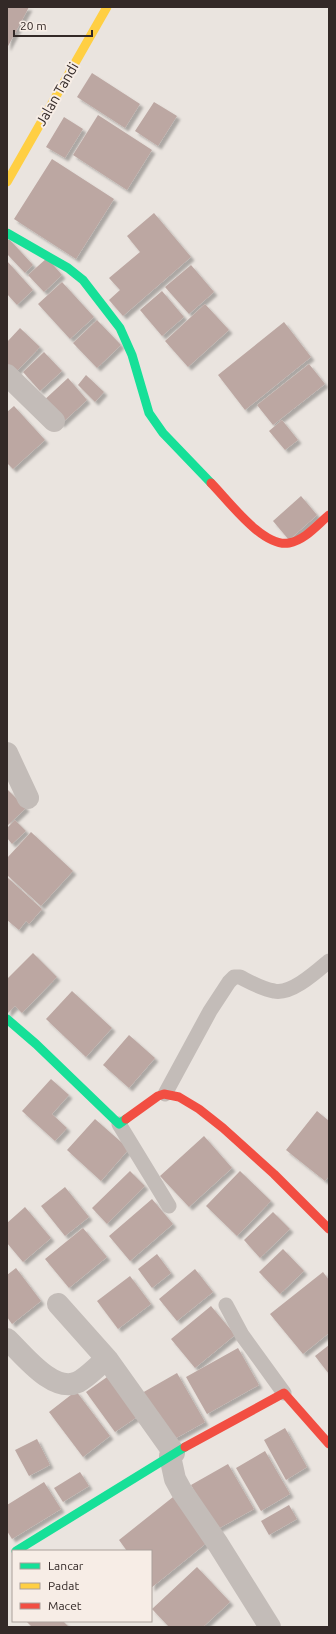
<svg xmlns="http://www.w3.org/2000/svg" width="336" height="1634" font-family="Ubuntu,sans-serif">
<defs>
<filter id="shadow"><feDropShadow dx="3.5" dy="3.5" stdDeviation="1" flood-color="#0004"/></filter>
</defs>
<rect width="100%" height="100%" fill="#eae4df"/>
<path fill="#bca7a2" filter="url(#shadow)" d="M7,7H29L7,48Z
M92,73L140,104L125,128L77,97Z
M154,102L177,116L158,146L135,131Z
M98,115L152,150L127,190L73,155Z
M64,117L83,129L65,158L46,147Z
M52,159L114,199L76,259L14,219Z
M154,213L191,257L123,316L109,300L120,290L109,278L140,252L127,236Z
M9,239L33,265L25,273L7,254V241Z
M47,258L62,275L44,292L28,275Z
M7,261L33,290L17,305L7,294Z
M191,265L214,292L189,314L165,287Z
M62,282L94,317L70,339L38,304Z
M162,291L184,317L162,336L140,310Z
M205,304L229,330L188,367L165,341Z
M97,320L121,345L97,368L73,343Z
M284,322L311,357L245,410L218,375Z
M20,328L40,347L15,373L7,365V342Z
M44,352L62,371L40,391L23,372Z
M309,364L325,384L273,425L257,405Z
M86,375L104,392L95,402L78,385Z
M68,378L87,400L61,424L41,403Z
M14,406L45,440L13,469L7,463V412Z
M282,420L298,440L285,450L269,431Z
M301,496L317,515L289,540L273,521Z
M7,789L26,808L7,826Z
M15,820L26,831L12,844L7,838V828Z
M31,832L73,871L41,906L7,875V858Z
M7,877L42,909L29,924L26,921L19,930L7,920Z
M33,953L57,977L22,1013L15,1006L7,1014V979Z
M72,991L112,1028L86,1057L46,1019Z
M129,1035L155,1058L129,1088L103,1065Z
M51,1079L69,1095L52,1114L67,1128L55,1141L22,1111Z
M317,1111L329,1121V1176L325,1181L286,1150Z
M95,1119L129,1149L101,1181L67,1150Z
M204,1136L232,1168L189,1207L160,1176Z
M130,1171L145,1186L107,1224L92,1208Z
M240,1171L271,1201L237,1236L206,1206Z
M65,1187L89,1217L65,1236L41,1206Z
M152,1199L173,1224L130,1261L109,1236Z
M25,1207L51,1238L23,1262L7,1243V1223Z
M273,1212L290,1229L260,1258L244,1240Z
M83,1228L107,1257L69,1288L45,1259Z
M283,1249L304,1271L280,1294L259,1272Z
M157,1254L171,1273L152,1288L138,1269Z
M16,1268L41,1301L12,1324L7,1317V1275Z
M195,1269L213,1292L177,1321L159,1299Z
M323,1272L329,1280V1333L303,1354L270,1314Z
M130,1276L151,1304L118,1329L97,1301Z
M211,1306L235,1335L195,1368L171,1339Z
M329,1345V1374L315,1356Z
M238,1348L259,1385L207,1414L186,1377Z
M177,1373L205,1422L169,1442L142,1393Z
M107,1377L137,1417L115,1432L86,1392Z
M76,1391L110,1436L83,1457L49,1412Z
M285,1428L307,1467L286,1480L264,1440Z
M37,1439L50,1465L29,1476L15,1450Z
M265,1451L290,1494L261,1511L236,1468Z
M228,1464L254,1509L216,1530L191,1485Z
M80,1472L89,1486L63,1502L54,1488Z
M44,1482L61,1509L12,1539L7,1531V1505Z
M173,1497L209,1541L151,1588V1551H127L119,1540Z
M289,1505L297,1519L269,1535L261,1521Z
M197,1567L230,1602L203,1627H169L152,1609Z
M26,1621H63L69,1627H32Z"/>
<g fill="none" stroke-linecap="round" stroke-linejoin="round">
<path stroke="#c3bcb8" stroke-width="15" d="M165,1094L210,1011L229,982L234,977H240C250,982 262,989 274,991C291,995 316,972 329,961
M119,1124L169,1206
M226,1305L242,1335L284,1393"/>
<path stroke="#c3bcb8" stroke-width="22" d="M7,375L54,421
M7,753L28,798
M58,1304L107,1359L174,1453
M7,1339C23,1354 53,1394 78,1382C89,1376 97,1366 107,1359
M170,1456L175,1479L181,1490L218,1544L270,1627"/>
<path stroke="#16e098" stroke-width="9" d="M7,233L68,268L83,280L120,328L132,355L149,413L163,433L211,483
M7,1019L36,1044L119,1124L126,1119
M16,1551L185,1447"/>
<path stroke="#ffcf43" stroke-width="9" d="M7,182L107,7"/>
<path stroke="#f24e42" stroke-width="9" d="M211,483C228,500 263,548 289,543C305,540 317,525 329,515
M126,1119L158,1096L164,1094L179,1097L199,1109L223,1128L274,1174L329,1229
M185,1447L284,1393L329,1444"/>
</g>
<g text-anchor="middle" stroke-width="4" stroke-linejoin="round" paint-order="stroke">
<g font-size="14" fill="#332927" stroke="#f7ede6">
<text transform="translate(57 94) rotate(-60)" y="5">Jalan Tandi</text>
</g>
</g>
<rect width="336" height="1634" fill="none" stroke="#332927" stroke-width="16"/>
<rect x="12" y="1550" width="140" height="72" fill="#f7ede6" stroke="#a99f9a"/>
<rect x="20" y="1563" width="20" height="6" fill="#16e098" stroke="#a99f9a"/>
<text x="48" y="1570" font-size="12" fill="#332927">Lancar</text>
<rect x="20" y="1583" width="20" height="6" fill="#ffcf43" stroke="#a99f9a"/>
<text x="48" y="1590" font-size="12" fill="#332927">Padat</text>
<rect x="20" y="1603" width="20" height="6" fill="#f24e42" stroke="#a99f9a"/>
<text x="48" y="1610" font-size="12" fill="#332927">Macet</text>
<path d="M14 30v6h78v-6" fill="none" stroke="#332927" stroke-width="2"/>
<text x="20" y="30" font-size="12" fill="#332927" stroke="#f7ede6" stroke-width="3" paint-order="stroke">20 m</text>
</svg>
